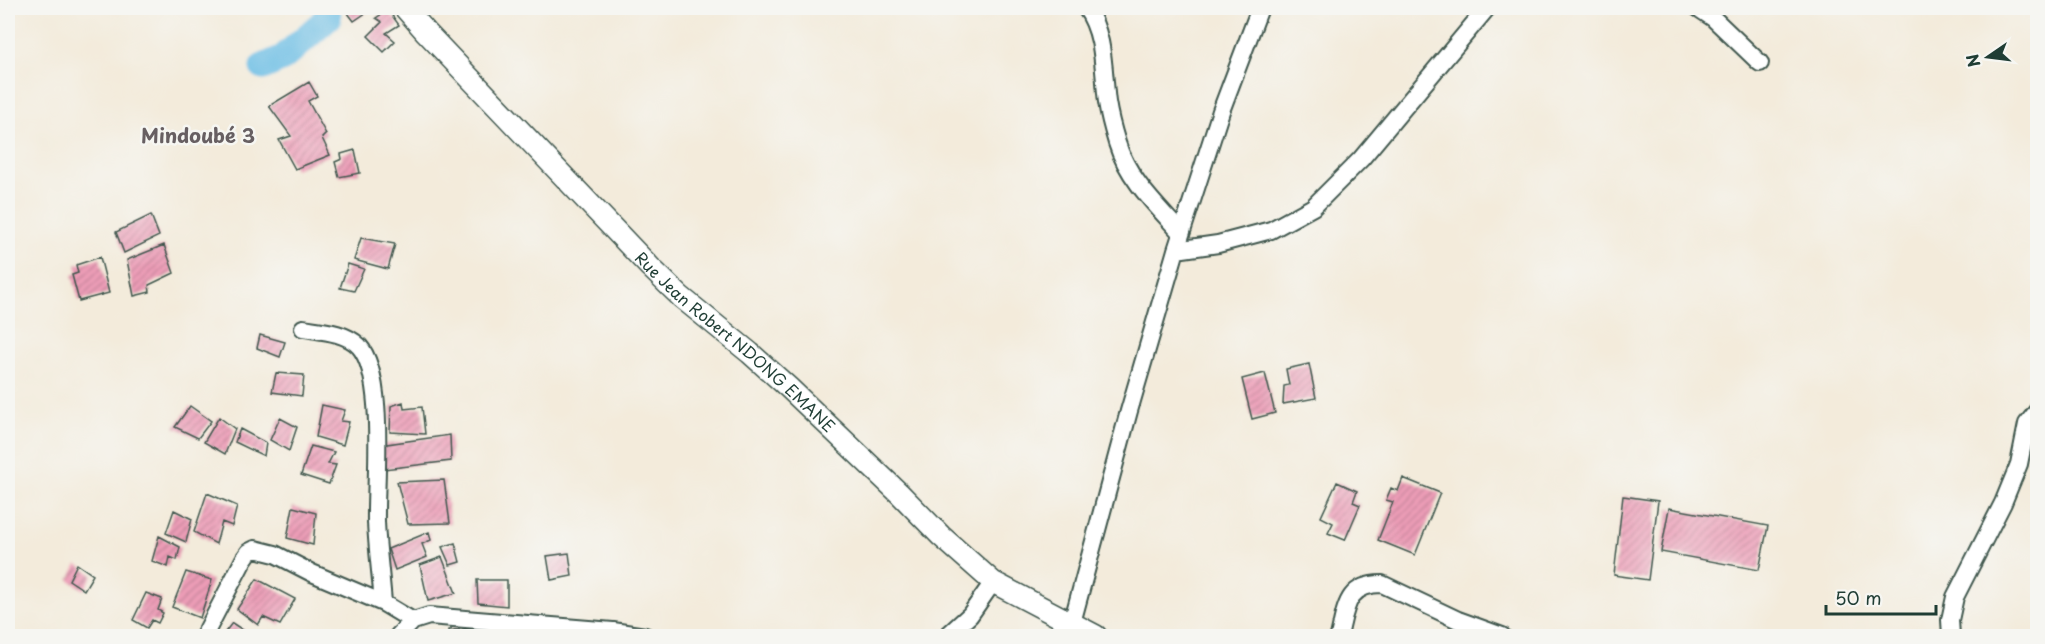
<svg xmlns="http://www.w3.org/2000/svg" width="2045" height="644" font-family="'Playpen Sans',sans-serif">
<defs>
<pattern id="building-hatch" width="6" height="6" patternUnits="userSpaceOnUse" patternTransform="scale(1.5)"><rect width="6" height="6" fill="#ed9db7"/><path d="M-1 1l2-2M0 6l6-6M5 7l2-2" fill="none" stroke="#bf8196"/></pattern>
</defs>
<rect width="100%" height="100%" fill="#f6f6f2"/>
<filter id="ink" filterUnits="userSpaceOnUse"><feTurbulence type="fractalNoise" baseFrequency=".0167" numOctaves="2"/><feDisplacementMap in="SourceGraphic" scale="12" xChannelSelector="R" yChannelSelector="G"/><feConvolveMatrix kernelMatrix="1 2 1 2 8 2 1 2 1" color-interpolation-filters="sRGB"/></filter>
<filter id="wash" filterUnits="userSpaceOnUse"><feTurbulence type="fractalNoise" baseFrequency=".008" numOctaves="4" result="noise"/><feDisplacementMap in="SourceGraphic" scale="24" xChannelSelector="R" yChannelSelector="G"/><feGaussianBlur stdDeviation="1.35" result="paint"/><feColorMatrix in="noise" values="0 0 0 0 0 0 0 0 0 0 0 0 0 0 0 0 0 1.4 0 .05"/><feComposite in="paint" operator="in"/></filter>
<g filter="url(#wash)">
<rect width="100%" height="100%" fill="#f3ebdb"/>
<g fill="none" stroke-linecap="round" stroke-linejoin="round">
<path stroke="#68bce4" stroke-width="27" d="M263,67L283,58L328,18L327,8"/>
</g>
<g id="blocks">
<path fill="url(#building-hatch)" d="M344,8H373L354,21Z
M388,10L399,25L386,33L395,41L384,52L368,36L382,22L376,18Z
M309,82L317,96L308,101L326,134L322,138L330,155L295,169L279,140L291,136L269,106Z
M355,150L360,173L339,177L335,162L342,159L341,154Z
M151,215L159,236L124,253L116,232Z
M361,238L395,244L388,269L354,260Z
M164,245L174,273L149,285L150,292L134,296L127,260Z
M100,257L109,293L79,301L72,275L78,273L76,265Z
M348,264L364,269L354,291L340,288Z
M260,335L285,342L280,357L257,348Z
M1309,364L1316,398L1283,404L1284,386L1289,385L1286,369Z
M276,373L304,375L302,396L272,392Z
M1265,373L1275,413L1252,419L1242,379Z
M403,402L404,409L422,407L425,434L390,432L391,406Z
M322,405L345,410L341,421L349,422L343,445L316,437Z
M190,406L211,421L198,438L175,427Z
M219,417L235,429L225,454L204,442Z
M280,418L297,427L289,451L270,440Z
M240,429L266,443L264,456L235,442Z
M450,435L451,461L384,469L380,445Z
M311,446L334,452L328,464L336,465L329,484L301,475Z
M1403,478L1440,493L1415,555L1378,540L1393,502L1386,500L1391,488L1398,491Z
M444,480L450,523L408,524L397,482Z
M1337,482L1357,491L1353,502L1360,505L1345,540L1328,533L1333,523L1321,517Z
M207,493L237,506L232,526L222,522L216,544L194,532Z
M1623,496L1658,501L1648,580L1614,575Z
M293,507L316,513L313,545L287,538Z
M1669,508L1768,526L1759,570L1661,552Z
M174,510L192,519L186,542L166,533Z
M429,532L431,540L422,544L427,557L395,570L388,549Z
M159,536L180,547L177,560L170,557L168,567L152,561Z
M455,543L460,562L450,565L442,547Z
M569,553L572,576L551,580L547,556Z
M442,557L456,593L428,601L420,565Z
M77,564L93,575L84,590L69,580Z
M186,572L212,580L200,618L172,607Z
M257,579L295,599L280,625L263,617L258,625L237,609Z
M477,580H507V606L478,603Z
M146,593L162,599L158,610L163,613L158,623L152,620L147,628L133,620Z
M232,623L252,636H222Z
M475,629V636H449V630Z"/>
</g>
</g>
<g filter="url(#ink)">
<use href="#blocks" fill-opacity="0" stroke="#3f574d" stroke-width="1.5"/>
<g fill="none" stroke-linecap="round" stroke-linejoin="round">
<g stroke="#3f574d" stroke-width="20">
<path id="minor" d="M1086,8C1105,34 1103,72 1107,102C1109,115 1113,130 1117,143C1128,179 1157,206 1181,233
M1698,8L1713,18L1760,63
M1176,250L1218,244L1271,230L1313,207L1361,159L1487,8
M303,328C321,331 345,332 359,346C386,376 375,480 376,521C377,548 381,576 383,603
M1072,623L1129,411L1176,250L1221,111L1260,8
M204,636L244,559L249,552L255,549L275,554L312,573L383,603L413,621
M398,636L413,621L429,616L613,631L645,636
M947,636L970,615L993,582
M1339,636C1346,608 1346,584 1382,584L1458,620L1502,636
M1951,636L1950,620L1955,597L2003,503L2019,464L2027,424L2038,410"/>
</g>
<g stroke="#3f574d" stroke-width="24">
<g id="tertiary">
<path id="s1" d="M405,8L426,32L650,267L681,297L750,353L789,388L900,494L941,536L993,582L1096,636"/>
</g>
</g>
<use href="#minor" stroke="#fff" stroke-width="16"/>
<use href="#tertiary" stroke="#fff" stroke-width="21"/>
</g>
</g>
<g text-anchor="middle" stroke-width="5" stroke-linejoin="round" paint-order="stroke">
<g font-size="16" fill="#1f3d34" stroke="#f6f6f2">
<text dy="6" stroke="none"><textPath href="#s1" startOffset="470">Rue Jean Robert NDONG EMANE</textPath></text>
</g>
<g font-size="20" font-weight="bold" fill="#675f62" stroke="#f6f6f2">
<text x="198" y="143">Mindoubé 3</text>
</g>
</g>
<rect width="2045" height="644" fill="none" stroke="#f6f6f2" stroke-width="30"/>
<g transform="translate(1988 57) rotate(256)" stroke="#f6f6f2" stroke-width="4.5" paint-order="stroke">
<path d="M0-4.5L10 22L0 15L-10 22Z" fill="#1f3d34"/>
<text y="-9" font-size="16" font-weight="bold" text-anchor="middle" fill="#1f3d34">N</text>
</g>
<path d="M1826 605v9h110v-9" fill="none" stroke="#1f3d34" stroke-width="3"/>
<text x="1835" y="605" font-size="18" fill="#1f3d34" stroke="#f6f6f2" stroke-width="4.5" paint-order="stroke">50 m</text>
</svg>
